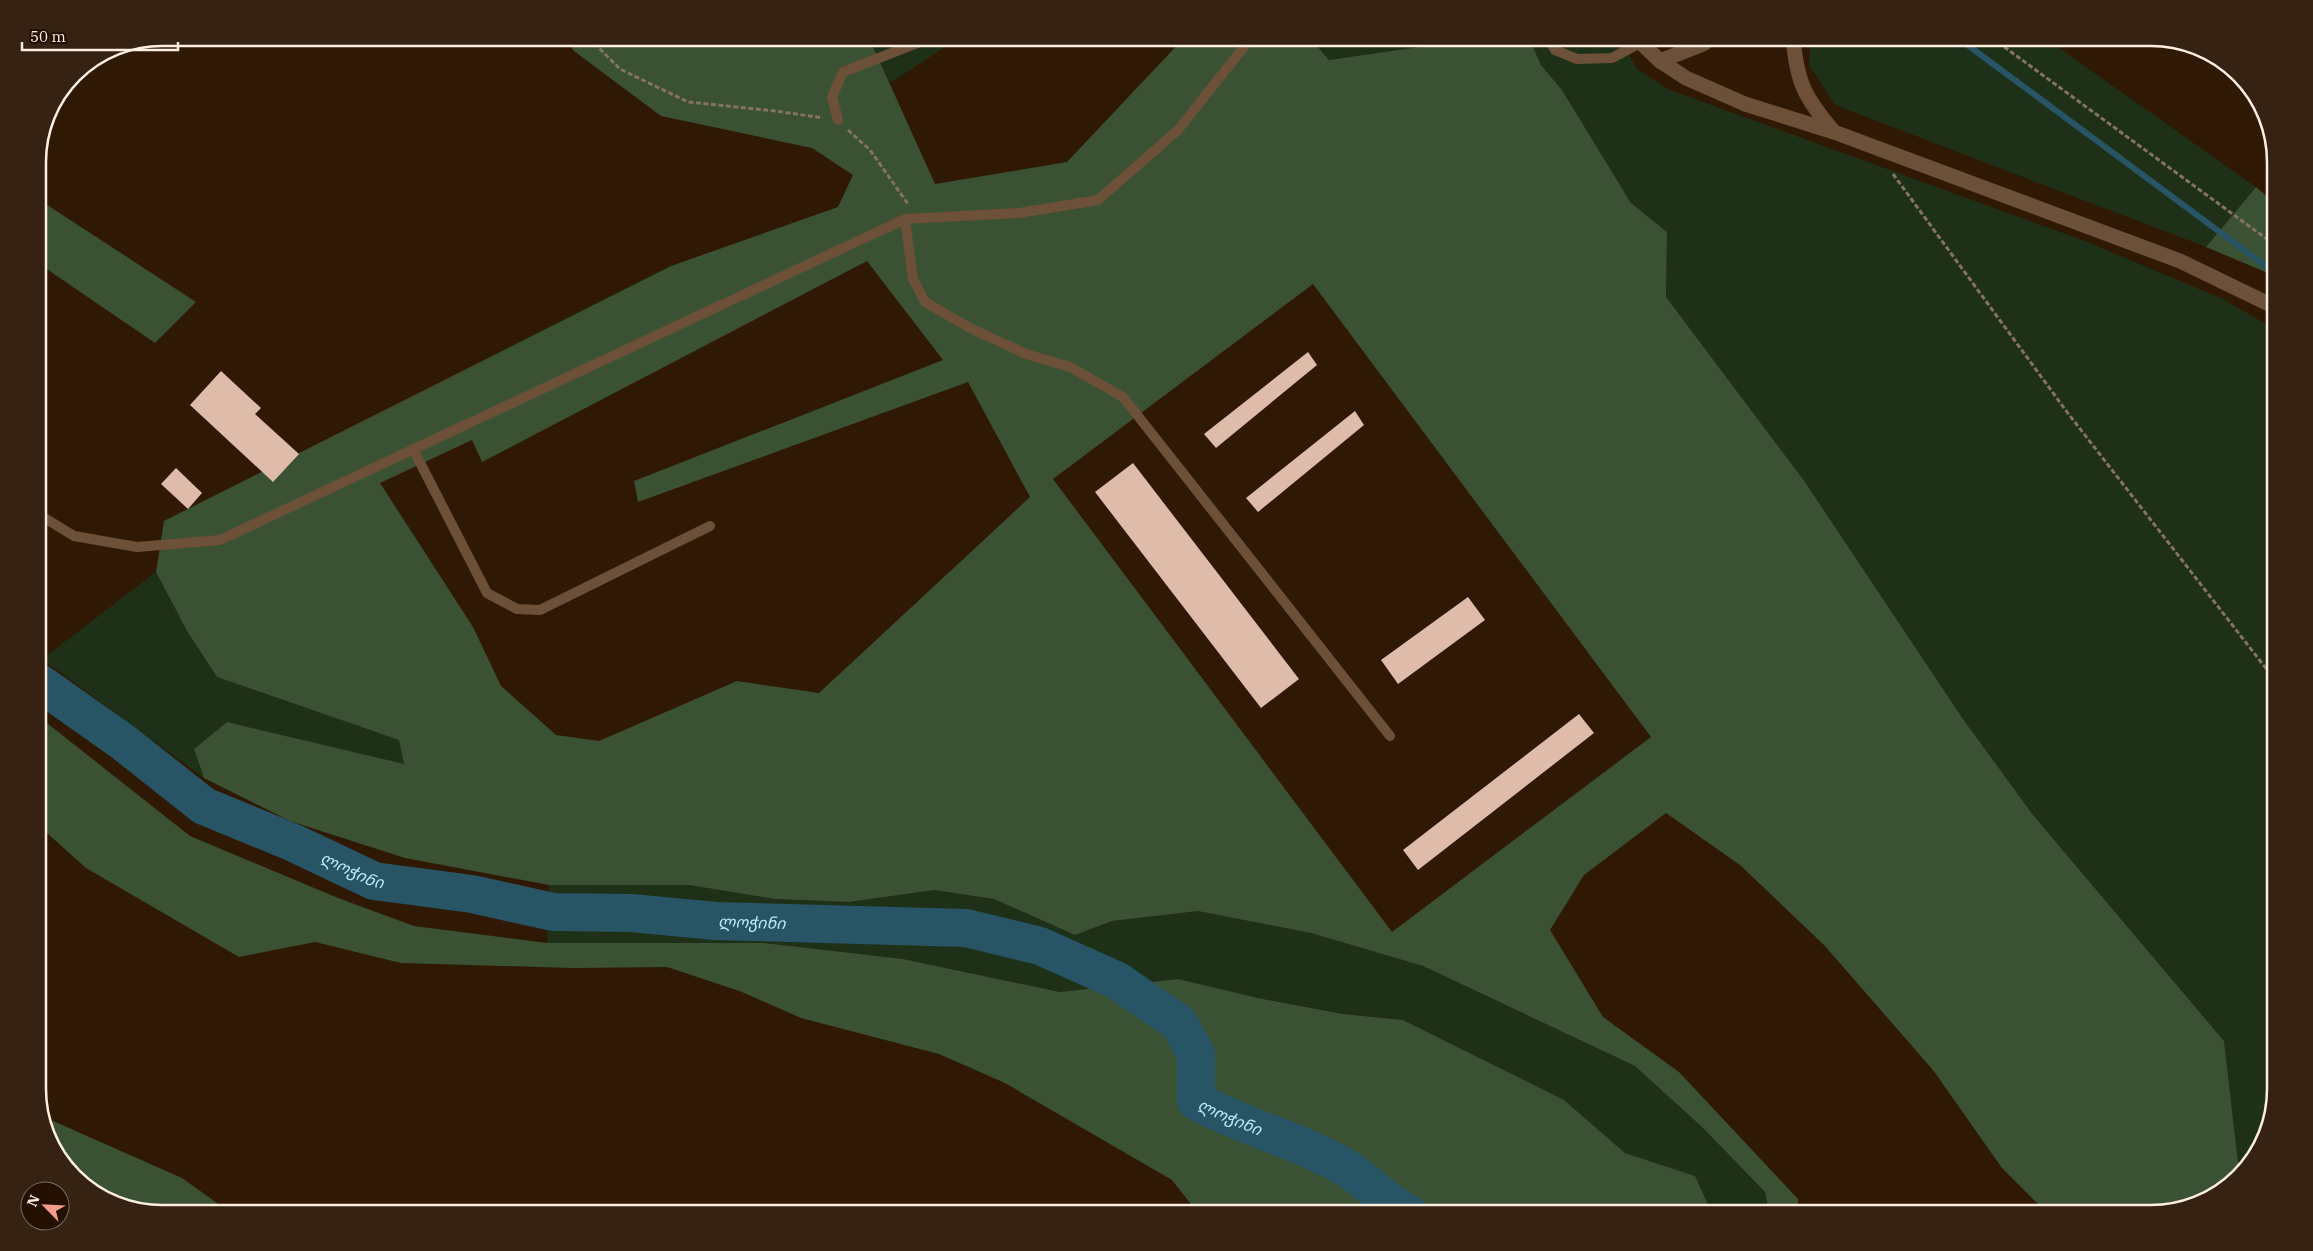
<svg xmlns="http://www.w3.org/2000/svg" width="2313" height="1251" font-family="'IBM Plex Serif','Noto Sans Georgian',serif">
<rect width="100%" height="100%" fill="#2f1904"/>
<path fill="#1e3017" d="M869,38H959L890,83Z
M1310,38H1434L1420,47L1329,60Z
M1529,38H1620L1637,69L1670,90L2085,241L2223,299L2275,329V1089L2263,1144L2239,1171L2224,1041L2033,815L1963,719L1805,482L1666,297L1667,232L1631,203L1562,90L1541,65Z
M1811,38H2045L2256,187L2206,247L1835,105L1809,65Z
M156,572L187,631L217,677L400,740L404,765L227,722L194,749L204,778L42,659Z
M549,885H689L775,899L849,902L934,890L994,899L1075,935L1112,921L1198,911L1311,933L1423,966L1635,1066L1702,1127L1765,1192L1769,1213H1712L1695,1176L1625,1153L1564,1100L1403,1020L1343,1014L1258,998L1178,979L1060,992L903,959L764,943H547Z"/>
<path fill="#3b5133" fill-rule="evenodd" d="M564,38H869L935,184L1067,162L1184,38H1310L1329,60L1419,47L1434,38H1529L1541,65L1562,90L1631,203L1667,232L1666,297L1805,482L1963,719L2033,815L2224,1041L2239,1171L2220,1193L2151,1213H2047L2002,1168L1933,1070L1824,945L1740,865L1666,813L1584,875L1550,930L1603,1017L1679,1072L1798,1199V1213H1769L1765,1192L1702,1127L1635,1066L1423,966L1311,933L1198,911L1112,921L1075,935L994,899L934,890L849,902L775,899L689,885H549L405,858L290,821L204,778L194,749L227,722L404,764L399,740L217,677L187,631L156,572L164,521L671,266L838,207L853,175L812,148L661,116L574,51ZM867,261L943,360L634,481L638,502L968,382L1030,497L819,693L737,681L599,741L556,735L501,686L473,627L380,483L472,440L482,462ZM1313,284L1651,737L1392,932L1053,479Z
M2256,187L2275,203V276L2206,247Z
M38,199L196,302L155,343L38,263Z
M38,716L190,836L338,898L414,926L547,943H764L903,959L1060,992L1178,979L1258,998L1343,1014L1403,1020L1564,1100L1625,1153L1695,1176L1712,1213H1198L1172,1180L1005,1083L939,1054L801,1018L742,992L667,967L574,968L401,963L315,942L239,957L86,868L38,825Z
M44,1117L182,1178L231,1213H162L107,1201L58,1158Z"/>
<g fill="none" stroke-linecap="round" stroke-linejoin="round">
<path stroke="#275565" stroke-width="6" d="M1958,38L2275,273"/>
<path stroke="#275565" stroke-width="38" id="s1" d="M38,682L123,742L204,806L294,843L374,881L472,894L553,912L631,913L716,921L966,928L1040,946L1116,980L1179,1023L1196,1054V1101C1243,1127 1296,1139 1343,1166C1366,1179 1384,1202 1408,1213"/>
</g>
<path fill="#dfbbaa" d="M1308,352L1317,365L1216,448L1204,434Z
M221,371L261,408L255,414L299,454L273,482L190,405Z
M1355,411L1364,425L1258,512L1246,498Z
M1133,463L1299,679L1261,708L1095,492Z
M176,468L202,493L188,509L161,484Z
M1468,597L1485,620L1398,684L1381,660Z
M1579,714L1594,733L1418,870L1403,850Z"/>
<g fill="none" stroke-linecap="round" stroke-linejoin="round">
<path stroke="#857261" stroke-width="3" stroke-dasharray="5 2.5" stroke-linecap="butt" d="M589,38L620,69L688,102L776,111L823,118
M1992,38L2275,245
M848,130L870,150L908,204
M1893,174L2067,412L2275,680"/>
<path stroke="#6c5038" stroke-width="10" d="M1548,38L1555,50L1577,59L1612,58L1640,43
M838,120L832,97L843,72L930,38
M905,219L913,279L925,302L970,328L1026,354L1070,367L1123,397L1390,736
M413,449L487,593L517,609L540,610L710,526
M38,514L74,536L137,547L220,540L905,219L1019,213L1098,200L1178,130L1251,38"/>
<path stroke="#6c5038" stroke-width="15" d="M1793,38C1797,83 1805,98 1834,132
M1660,61L1703,44L1711,38"/>
<path stroke="#6c5038" stroke-width="15" d="M1636,38L1660,61L1686,78L1745,104L1834,132L2180,261L2275,307"/>
</g>
<g text-anchor="middle" stroke-width="5" stroke-linejoin="round" paint-order="stroke">
<g font-size="16" font-style="italic" fill="#bce8f9" stroke="#241000">
<text dy="6" stroke="none"><textPath href="#s1" startOffset="369">ლოჭინი</textPath></text>
<text dy="6" stroke="none"><textPath href="#s1" startOffset="774">ლოჭინი</textPath></text>
<text dy="6" stroke="none"><textPath href="#s1" startOffset="1344">ლოჭინი</textPath></text>
</g>
</g>
<path d="M0 0H2313V1251H0ZM162 46H2151A116 116 0 0 1 2267 162V1089A116 116 0 0 1 2151 1205H162A116 116 0 0 1 46 1089V162A116 116 0 0 1 162 46Z" fill="#352212" fill-rule="evenodd"/>
<path fill="none" stroke="#feefe2" stroke-width="2.5" d="M162 46H2151A116 116 0 0 1 2267 162V1089A116 116 0 0 1 2151 1205H162A116 116 0 0 1 46 1089V162A116 116 0 0 1 162 46Z"/>
<g transform="translate(45 1206) rotate(294)"><circle r="24" fill="#241000" stroke="#7b695a"/>
<path d="M0-4L9 19L0 12L-9 19Z" fill="#f49d8c"/>
<text y="-8" font-size="14" font-weight="bold" text-anchor="middle" fill="#feefe2">N</text>
</g>
<path d="M22 42v8h156v-8" fill="none" stroke="#feefe2" stroke-width="2.5"/>
<text x="30" y="42" font-size="15" fill="#feefe2" stroke="#241000" stroke-width="4" paint-order="stroke">50 m</text>
</svg>
